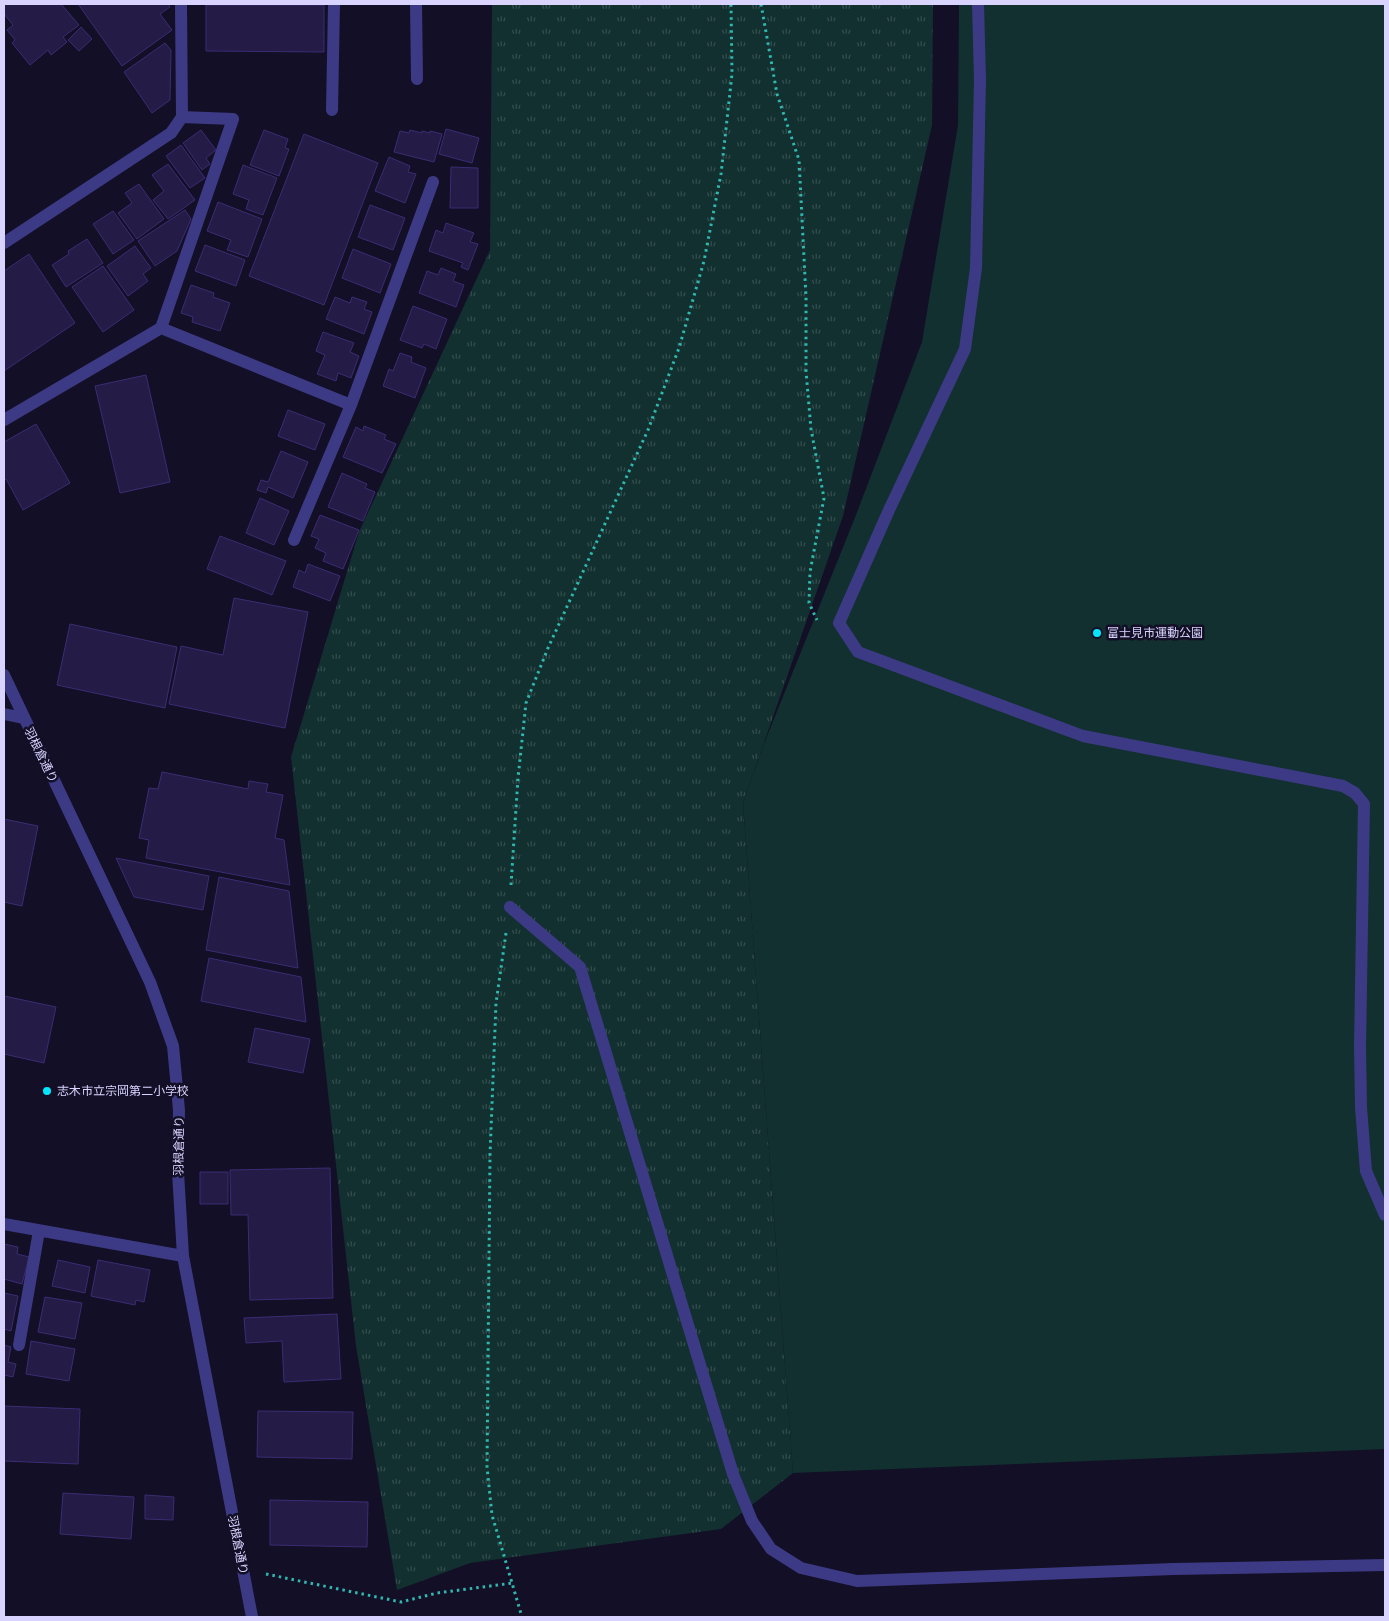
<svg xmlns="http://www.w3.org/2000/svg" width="1389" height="1621" font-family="'Noto Sans','Noto Sans JP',sans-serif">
<defs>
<pattern id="grass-tufts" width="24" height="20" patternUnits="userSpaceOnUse" patternTransform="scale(1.25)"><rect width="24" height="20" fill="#12302f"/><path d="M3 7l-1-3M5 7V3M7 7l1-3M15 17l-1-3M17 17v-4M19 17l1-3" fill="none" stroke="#344d4e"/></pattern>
</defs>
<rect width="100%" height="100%" fill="#130f26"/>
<path fill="url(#grass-tufts)" d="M492,4H933L932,125L843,516L743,803L793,1473L721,1529L470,1563L397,1590L356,1346L291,757L359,532L490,250Z"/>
<path fill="#12302f" d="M959,4H1385V1449L793,1473L743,803L763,746L854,520L922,342L958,125Z"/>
<path fill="#241b47" stroke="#3b2d73" d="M4,4H61L79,25L63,37L67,42L51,55L48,50L30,65L12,43L15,40L7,30L13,25L4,14Z
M78,4H168L170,7L160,14L172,30L122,66Z
M206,5H324V52L206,51Z
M81,27L92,39L79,51L68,40Z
M165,43L171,50L170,100L152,113L124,72Z
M446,129L479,138L472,163L439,154Z
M201,130L216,150L206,158L210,164L202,170L183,143Z
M264,130L288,139L285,148L289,149L279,176L250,165Z
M410,130L422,133V131L430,133V131L442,134L434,162L394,152L400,131L409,133Z
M304,134L378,163L324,305L249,276Z
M181,145L205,178L190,188L166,156Z
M389,157L410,166L408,172L416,174L405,203L375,191Z
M168,164L195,200L168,219L153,200L164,191L152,175Z
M243,165L277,178L263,215L246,209L249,200L233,194Z
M451,167L478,168V208H450Z
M139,184L164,219L137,239L118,213L132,203L125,193Z
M218,202L262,219L248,257L227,250L231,240L207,231Z
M370,205L405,218L393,250L358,237Z
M185,210L191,219L177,251L155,266L138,241Z
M113,211L134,240L113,254L93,224Z
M446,223L474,233L470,242L478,244L468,270L461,267L463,263L429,251L436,230L443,233Z
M87,239L103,263L66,287L52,265L69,254L68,251Z
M205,245L245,260L236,286L195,271Z
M135,246L151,268L143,274L148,281L128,296L107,266Z
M353,249L391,264L380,293L342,278Z
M29,254L75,323L4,371V271Z
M103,266L134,310L103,332L72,287Z
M441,268L456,274L453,281L464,285L456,307L419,293L427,271L438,275Z
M191,285L214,293L213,297L230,303L220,331L192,322L193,317L181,313Z
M335,297L350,303L352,297L367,302L364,309L372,312L364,334L326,319Z
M413,306L447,319L436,349L424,344L422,348L400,340Z
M323,332L354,343L350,352L359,356L351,378L338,373L336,381L317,374L325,355L316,351Z
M400,353L412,357L411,362L426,368L415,398L383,386L389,369L393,371Z
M146,375L170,482L120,493L95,386Z
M288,410L325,424L315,450L278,436Z
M36,424L70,483L23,510L6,479L4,480V442Z
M364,426L386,435L384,439L396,444L382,473L343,457L356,427L363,431Z
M281,451L308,462L293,498L268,487L266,493L257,490L261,480L268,482Z
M342,473L367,484L365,488L375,492L363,521L328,507Z
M260,498L289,511L274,545L246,533Z
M320,515L359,530L343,569L323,561L326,553L315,548L319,539L311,536Z
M220,536L286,561L272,595L207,569Z
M308,564L340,576L330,601L293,587L299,570L305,573Z
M234,598L308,612L285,728L169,704L181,646L223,655Z
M70,624L177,647L165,708L57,685Z
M162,772L248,789L249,781L268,784L266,792L283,795L275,838L284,840L290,885L146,858L149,840L139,838L149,788L158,789Z
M4,819L38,826L22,906L4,902Z
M116,858L209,876L203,910L134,897Z
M219,877L289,891L298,968L206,950Z
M209,958L301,977L306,1022L201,1001Z
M4,996L56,1007L44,1063L4,1054Z
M255,1028L310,1039L303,1073L248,1062Z
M330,1168L333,1298L250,1300L248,1215H231L230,1170Z
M200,1172H228V1204H200Z
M4,1244L18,1247L17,1254L29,1257L22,1284L4,1279Z
M58,1260L90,1267L85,1293L52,1286Z
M98,1260L150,1270L144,1302L136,1300L135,1305L91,1296Z
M4,1293L18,1296L11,1331L4,1329Z
M45,1297L82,1303L75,1339L38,1332Z
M337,1314L341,1379L284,1382L282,1341L246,1343L244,1318Z
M31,1341L75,1349L69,1381L26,1374Z
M4,1345L11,1347L8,1362L16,1364L13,1377L4,1375Z
M4,1406L80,1409L78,1464L4,1461Z
M258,1411L353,1412L352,1459L257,1457Z
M63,1493L134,1497L131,1539L60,1534Z
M145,1495L174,1497L173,1520L145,1519Z
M270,1500L368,1502L367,1547L270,1545Z"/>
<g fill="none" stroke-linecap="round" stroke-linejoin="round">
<path stroke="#2fb8b0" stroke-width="3" stroke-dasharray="2.5 4" stroke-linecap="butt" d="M761,4L777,94L799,160L806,297V371L811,429L824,498L810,572L809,603L817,620
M511,885L518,778L526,703L548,648L648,430L679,348L704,261L721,174L732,74L731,4
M506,933L496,1003L490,1155L487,1467L492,1515L522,1617
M266,1574L401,1602L437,1593L513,1583"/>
<path stroke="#3d3a85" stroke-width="12" d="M416,4L417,79
M978,4L980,80L976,268L965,349L889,510L839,623L858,652L1083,736L1343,786L1355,793L1364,804L1360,1047L1361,1107L1366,1171L1385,1215
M332,110L334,4
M4,243L171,133L182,117L181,4
M161,328L351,405
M4,420L161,328L233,119L182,117
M294,540L351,405L433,182
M4,675L150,982L173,1046L179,1110L178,1172L183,1256L252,1617
M4,714L23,718
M510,907L580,967L733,1474L752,1521L771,1549L801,1568L857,1581L1173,1569L1385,1565
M4,1224L183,1256
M19,1345L39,1231"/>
</g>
<g fill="#00e5ff" stroke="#130f26" stroke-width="2">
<circle cx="1097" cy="633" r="5"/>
<circle cx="47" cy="1091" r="5"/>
</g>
<g text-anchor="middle" stroke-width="5" stroke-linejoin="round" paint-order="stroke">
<g font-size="12" fill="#d9d4ff" stroke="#130f26" text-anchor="start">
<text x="1107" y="637">富士見市運動公園</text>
<text x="57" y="1095">志木市立宗岡第二小学校</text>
</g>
<g font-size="12" fill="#d9d4ff" stroke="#130f26">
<text transform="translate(41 755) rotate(64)" y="4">羽根倉通り</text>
<text transform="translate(179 1146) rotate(-89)" y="4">羽根倉通り</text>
<text transform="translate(238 1545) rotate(79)" y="4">羽根倉通り</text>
</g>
</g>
<rect width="1389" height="1621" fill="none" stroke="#d9d4ff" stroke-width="10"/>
</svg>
